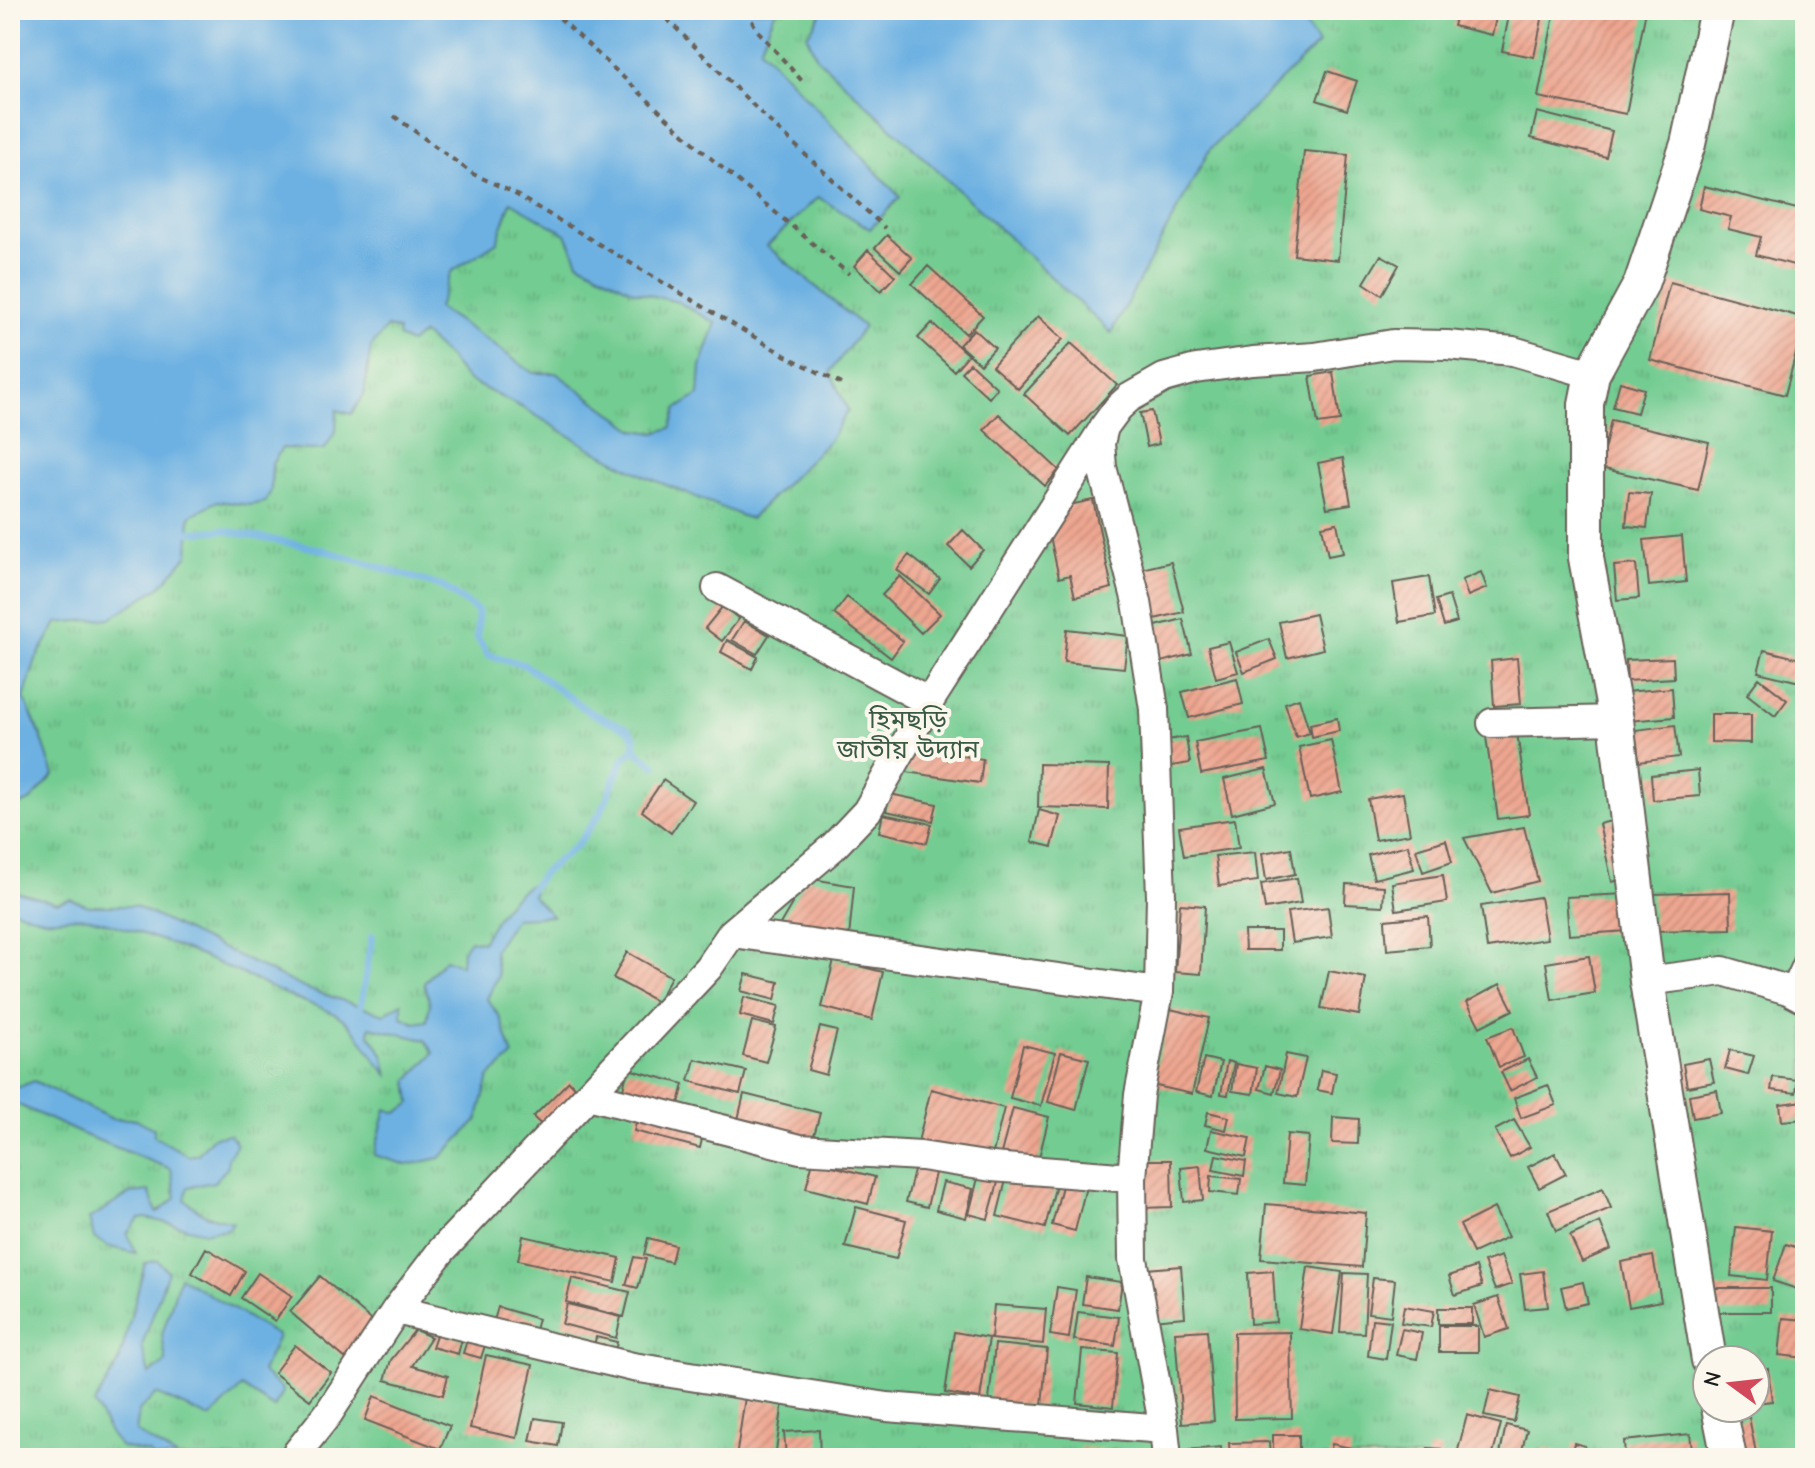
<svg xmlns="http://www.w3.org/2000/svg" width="1815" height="1468" font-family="'Comic Neue','Noto Sans Bengali',sans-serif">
<defs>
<pattern id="park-tufts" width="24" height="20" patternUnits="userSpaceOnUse" patternTransform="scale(2)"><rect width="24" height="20" fill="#73cc92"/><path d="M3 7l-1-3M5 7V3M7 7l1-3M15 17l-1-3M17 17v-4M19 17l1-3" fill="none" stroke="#63af7d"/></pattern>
<pattern id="building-hatch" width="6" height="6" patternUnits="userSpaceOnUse" patternTransform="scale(2)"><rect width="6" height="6" fill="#eda690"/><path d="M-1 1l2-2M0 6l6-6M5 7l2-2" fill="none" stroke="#cb8e7c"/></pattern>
</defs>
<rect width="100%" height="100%" fill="#fbf7ec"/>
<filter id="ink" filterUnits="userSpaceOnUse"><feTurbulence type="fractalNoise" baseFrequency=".0125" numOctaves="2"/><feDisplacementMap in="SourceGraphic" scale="16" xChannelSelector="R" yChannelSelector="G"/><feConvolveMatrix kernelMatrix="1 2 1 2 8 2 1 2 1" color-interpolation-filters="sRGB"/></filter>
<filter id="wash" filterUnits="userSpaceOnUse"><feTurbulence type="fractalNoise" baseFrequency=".006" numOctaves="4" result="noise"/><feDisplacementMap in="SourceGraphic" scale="32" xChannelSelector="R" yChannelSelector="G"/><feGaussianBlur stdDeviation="1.8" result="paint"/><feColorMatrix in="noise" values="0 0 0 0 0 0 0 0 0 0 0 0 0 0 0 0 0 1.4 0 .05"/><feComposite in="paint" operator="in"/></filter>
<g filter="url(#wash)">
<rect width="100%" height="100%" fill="#f5e1c6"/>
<path fill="url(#park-tufts)" stroke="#487457" stroke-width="2" fill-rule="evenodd" d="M10,10H1805V1458H10ZM1707,1360H1755V1408H1707Z"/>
<path fill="#6db1e2" stroke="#44667f" stroke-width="2" fill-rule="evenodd" d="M10,10H776L760,48L900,197L870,229L818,197L767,246L864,327L830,372L848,410L830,440L750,519L644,476L590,448L525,409L467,380L449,358L423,334L410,343L398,337V330L387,327L371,347L364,395L351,414L337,410L336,431L325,449L312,450L282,448L272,464L271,491L265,502L250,505L217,501L190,516L188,555L161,586L111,618L57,623L36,659L24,698L41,736L54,775L30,801L10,809ZM511,202L566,234L578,262L633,291L678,302L716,323L701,366L699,395L677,409L671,428L655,433L635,430L556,373H533L484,338L438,308L451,272L497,242Z
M823,10H1296L1318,44L1210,149L1111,333L817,58L807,36Z
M535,882L533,896L552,916L515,918L494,950L498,976L487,999L500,1017L513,1056L489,1077L477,1121L440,1158L407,1165L374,1155L386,1109L397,1113L411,1103L408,1080L434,1053L425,1040L370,1027L369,1034L383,1054L388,1075C371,1059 361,1033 343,1019C327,1007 304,1003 287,995C222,964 158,935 88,918C74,915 59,921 45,919C34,917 21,912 10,909V890L57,903L70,899L89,906H135L304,988L384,1014L402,1003V1017L415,1023L427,1021L430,1003L424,983L445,959L461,965L462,951L470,940L482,942C496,918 509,895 535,882Z
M34,1081L112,1119H136L154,1129V1136L189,1156L198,1154L213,1137L230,1134L237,1144L228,1158V1167L214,1182L188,1187L185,1200L205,1215L233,1222L228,1229L205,1232L146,1218L139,1219L127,1234L136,1253L110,1247L94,1238L89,1219L131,1193L149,1191L157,1213L176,1198L171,1169L82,1134L10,1101V1084L19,1087Z
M157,1260L168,1271L142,1346L149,1374L166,1362L162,1335L180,1277L278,1336L262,1372L283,1390L274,1408L242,1387L210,1418L156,1394L139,1411L136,1432L178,1458H153L149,1453L121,1447L111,1436L94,1404L119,1362L145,1263Z"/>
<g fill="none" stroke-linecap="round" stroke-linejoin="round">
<path stroke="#6db1e2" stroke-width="7" d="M183,533L222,530L320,549L443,587L478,611L477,637L488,655L525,665L589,712L628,729L635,738L634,749L623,759L601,812L577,845L543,873L530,890
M634,749L655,766
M359,1015L372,936"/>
</g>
<g id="blocks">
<path fill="url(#building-hatch)" d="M1457,10H1498L1492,35L1453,26Z
M1510,10H1544L1534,57L1502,51Z
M1555,10H1646L1626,114L1538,97Z
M1327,71L1357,81L1347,110L1317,100Z
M1537,112L1612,131L1606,157L1531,138Z
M1304,151L1348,155L1338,260L1294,255Z
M1704,186L1805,211V268L1756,255L1761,237L1728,229L1731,217L1699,209Z
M887,235L912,258L900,271L875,248Z
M868,250L895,276L881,291L854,266Z
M1381,255L1399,265L1382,295L1364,283Z
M928,266L983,316L966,334L912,284Z
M1670,282L1805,318L1785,395L1650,360Z
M1038,316L1063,339L1018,389L992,366Z
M932,323L968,355L954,371L918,338Z
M974,329L995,348L980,364L959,345Z
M1071,343L1117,385L1070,436L1024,394Z
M970,363L997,388L989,398L961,372Z
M1333,372L1340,421L1318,424L1310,376Z
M1620,382L1644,389L1637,413L1613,407Z
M1152,411L1159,444L1147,447L1140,413Z
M999,414L1059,470L1045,486L984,430Z
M1611,420L1709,442L1698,490L1600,468Z
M1343,458L1351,504L1327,508L1318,463Z
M1629,492L1651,494L1647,528L1626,526Z
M1093,500L1112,588L1075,597L1070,575L1059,578L1048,527L1059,525L1055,508Z
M1337,523L1343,553L1328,556L1322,526Z
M963,530L983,550L969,566L948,546Z
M1682,536L1686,582L1649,586L1644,540Z
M909,555L940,579L929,594L897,570Z
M1171,562L1184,612L1146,621L1133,571Z
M1636,564L1639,598L1617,600L1614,566Z
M1481,572L1487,588L1468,596L1462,580Z
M900,576L940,614L921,633L882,595Z
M1429,577L1435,616L1399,622L1393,583Z
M1449,596L1457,622L1444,626L1436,600Z
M847,597L903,641L891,658L834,614Z
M723,606L739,619L722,641L705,628Z
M1315,614L1323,649L1287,658L1279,622Z
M1183,619L1192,654L1161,662L1152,627Z
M744,621L769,635L757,654L732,640Z
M1067,629L1128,636L1124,668L1064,662Z
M1269,639L1277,659L1244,672L1236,652Z
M727,640L758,657L752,669L721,652Z
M1229,642L1238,672L1216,678L1208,647Z
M1764,650L1805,660L1804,683L1758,672Z
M1517,658L1521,704L1494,706L1491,661Z
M1673,658L1674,678L1627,681L1626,660Z
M1237,678L1243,704L1189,718L1182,692Z
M1759,678L1787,700L1775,716L1747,694Z
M1672,688L1674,717L1628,721L1625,692Z
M1299,698L1310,733L1296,737L1285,703Z
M1711,714H1751V743L1711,742Z
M1337,718L1339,731L1312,737L1310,724Z
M1675,725L1679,757L1639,762L1635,730Z
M1262,729L1269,761L1201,774L1195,742Z
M1517,733L1529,815L1498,819L1486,737Z
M1186,737L1190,763L1171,766L1167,740Z
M1331,740L1342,792L1310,799L1299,747Z
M910,748L983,759L980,783L906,772Z
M1039,764L1109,766L1108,809L1038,807Z
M1266,769L1275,803L1232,814L1224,779Z
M1698,770L1700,796L1653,800L1651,775Z
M663,780L693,801L671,833L642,811Z
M1403,793L1410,834L1375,840L1368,799Z
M890,794L937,804L933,821L886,811Z
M1039,810L1060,816L1052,847L1032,842Z
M883,814L932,824L927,843L879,832Z
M1235,819L1239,848L1184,856L1179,827Z
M1619,819L1632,877L1612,882L1599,824Z
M1524,827L1538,881L1492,893L1464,838Z
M1446,840L1452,862L1423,872L1416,849Z
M1408,845L1414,869L1374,879L1368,855Z
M1291,848L1295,874L1266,880L1262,853Z
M1255,852L1258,881L1219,886L1215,856Z
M1443,875L1447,902L1396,910L1392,883Z
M807,878L854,886L848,948L776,931Z
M1297,878L1301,903L1265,909L1261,884Z
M1346,884L1384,886L1383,906L1345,904Z
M1730,892L1731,929L1653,931L1652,894Z
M1626,894L1628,931L1569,935L1566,897Z
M1540,897L1547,939L1487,948L1481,906Z
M1180,904L1205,906L1201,974L1175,972Z
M1328,907L1332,937L1292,943L1287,912Z
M1428,916L1430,946L1387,950L1385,920Z
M1244,931H1280V950H1245Z
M627,952L671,977L657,1002L613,978Z
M1589,956L1595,993L1552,1000L1546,963Z
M834,960L883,972L872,1020L822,1007Z
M1329,971L1366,978L1359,1015L1321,1008Z
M746,974L779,982L775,1000L741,991Z
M1500,984L1513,1010L1480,1027L1467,1002Z
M744,997L779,1006L774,1024L740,1015Z
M1170,1009L1209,1018L1192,1094L1152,1085Z
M752,1021L776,1027L766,1062L743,1056Z
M820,1027L837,1031L826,1075L808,1070Z
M1513,1027L1524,1057L1499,1067L1487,1037Z
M1023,1045L1055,1053L1041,1106L1010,1098Z
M1730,1050L1754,1056L1748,1075L1725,1069Z
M1061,1052L1089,1059L1076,1110L1048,1102Z
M1286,1054L1306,1058L1297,1097L1278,1093Z
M1204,1058L1221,1062L1213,1096L1196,1092Z
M695,1059L746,1071L740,1094L689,1081Z
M1528,1059L1537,1077L1510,1091L1501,1072Z
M1709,1059L1714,1082L1687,1087L1683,1064Z
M1227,1061L1234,1063L1228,1095L1221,1094Z
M1236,1064L1257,1068L1253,1094L1232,1091Z
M1265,1066L1280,1070L1274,1093L1259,1089Z
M628,1069L684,1084L677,1111L621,1097Z
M1321,1070L1336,1073L1332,1093L1317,1090Z
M1773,1077L1798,1080L1796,1093L1771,1090Z
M569,1081L583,1096L548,1131L533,1117Z
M1548,1085L1556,1105L1521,1118L1514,1098Z
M931,1089L1004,1108L990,1165L917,1146Z
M1717,1090L1721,1113L1693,1118L1689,1095Z
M744,1094L820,1113L811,1147L736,1128Z
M1805,1101V1119L1782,1121L1780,1104Z
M1013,1108L1049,1117L1037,1166L1000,1157Z
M639,1110L705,1126L700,1148L634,1131Z
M1208,1112L1229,1117L1226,1130L1205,1125Z
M1333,1117L1359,1119L1358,1144L1332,1143Z
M1514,1120L1530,1147L1510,1158L1495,1130Z
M1211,1130L1250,1138L1246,1157L1207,1148Z
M1287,1134L1309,1136L1305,1185L1283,1183Z
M1555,1153L1566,1174L1539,1188L1528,1167Z
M1216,1155L1246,1161L1244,1176L1213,1170Z
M1138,1160H1171L1172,1207L1139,1208Z
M813,1161L875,1177L868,1204L806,1188Z
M916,1163L936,1169L927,1207L906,1202Z
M1200,1166L1203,1200L1184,1202L1181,1168Z
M980,1170L1000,1175L988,1219L969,1214Z
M1008,1172L1056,1184L1045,1228L997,1216Z
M1211,1176L1241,1179L1239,1195L1210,1192Z
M943,1182L973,1189L966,1218L936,1210Z
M1063,1182L1086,1187L1075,1231L1052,1225Z
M1603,1188L1611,1208L1556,1231L1548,1211Z
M1266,1204L1366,1213L1362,1267L1261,1259Z
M856,1207L906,1220L896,1259L845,1247Z
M1494,1208L1508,1237L1473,1253L1460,1225Z
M1600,1222L1611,1249L1582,1262L1570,1236Z
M1736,1227L1772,1231L1767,1280L1731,1276Z
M523,1236L620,1258L615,1282L518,1260Z
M648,1238L675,1245L671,1262L644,1255Z
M1786,1244L1805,1250V1274L1800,1290L1773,1281Z
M206,1248L245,1271L231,1296L192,1273Z
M1501,1256L1512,1284L1495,1290L1484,1262Z
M1653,1256L1661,1301L1629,1307L1621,1262Z
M634,1257L646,1259L638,1288L626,1285Z
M1181,1266L1185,1317L1151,1320L1147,1269Z
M1308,1267L1342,1272L1333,1334L1299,1329Z
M1476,1267L1482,1286L1455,1295L1449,1276Z
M1273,1271L1276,1322L1250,1324L1248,1273Z
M1543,1271L1548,1307L1525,1309L1520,1274Z
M258,1273L292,1296L275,1321L241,1298Z
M1344,1273L1367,1274L1364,1333L1340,1332Z
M320,1276L376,1324L346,1359L290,1312Z
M1086,1277L1122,1282L1118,1309L1082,1304Z
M572,1278L630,1292L624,1317L566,1302Z
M1373,1278L1395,1280L1391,1316L1368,1313Z
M1583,1282L1588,1303L1566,1308L1561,1287Z
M1057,1287L1076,1290L1069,1338L1050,1335Z
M1705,1288H1771V1312H1705Z
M1498,1297L1509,1329L1484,1337L1474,1305Z
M567,1304L621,1317L616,1338L562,1324Z
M994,1305L1046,1309L1043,1344L991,1339Z
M1404,1306L1434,1311L1431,1327L1401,1323Z
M498,1307L538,1319L533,1337L493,1324Z
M1438,1308H1472V1324H1438Z
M1078,1312L1119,1317L1115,1346L1074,1340Z
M1783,1318L1805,1320V1358L1779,1355Z
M1372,1319L1391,1321L1386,1359L1368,1356Z
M1439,1326H1478V1352H1439Z
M1402,1329L1422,1333L1417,1359L1396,1355Z
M415,1330L431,1337L412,1366L448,1376L443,1395L385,1380L391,1360Z
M1207,1330L1214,1421L1182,1423L1175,1332Z
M437,1332L462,1339L458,1354L432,1347Z
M954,1332L989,1338L980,1399L945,1393Z
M1290,1332L1292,1418L1235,1419L1234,1333Z
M469,1334L487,1339L481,1358L463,1353Z
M596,1337L617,1342L614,1356L593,1350Z
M995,1344L1047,1349L1042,1406L989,1401Z
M295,1345L331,1373L310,1400L274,1373Z
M1082,1350L1118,1353L1113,1407L1077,1403Z
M486,1355L533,1365L517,1438L470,1428Z
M1768,1369L1772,1401L1755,1403V1371Z
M1490,1390L1520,1397L1514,1422L1484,1416Z
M374,1396L450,1426L440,1449L365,1420Z
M745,1397L783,1402L775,1458H736Z
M1467,1415L1501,1424L1492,1458H1456Z
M1749,1417L1757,1458H1738L1731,1421Z
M535,1418L562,1422L558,1446L530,1441Z
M1506,1425L1527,1430L1520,1458L1500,1454Z
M819,1430L820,1458H786L784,1432Z
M1690,1434L1693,1458H1625L1624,1441Z
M1273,1435H1299V1458H1273Z
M1269,1442L1270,1458H1230L1229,1443Z
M1574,1443L1585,1446L1582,1458H1570Z
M1332,1444L1351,1448L1349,1458H1329Z
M1080,1447L1119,1451V1458H1079Z
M1221,1447L1222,1458H1187L1186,1450Z
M1545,1447L1566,1454L1564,1458H1542Z
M1428,1448L1441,1449L1440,1458H1427Z"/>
</g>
</g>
<g filter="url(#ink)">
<use href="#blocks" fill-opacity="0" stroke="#686158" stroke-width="2"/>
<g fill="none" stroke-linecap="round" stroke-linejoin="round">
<g stroke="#686158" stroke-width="18">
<path id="service" d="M1788,990L1805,953"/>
</g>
<g stroke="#686158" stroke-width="32">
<path id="minor" d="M717,588L929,702
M1492,723L1616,720
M732,933L1159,992
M1647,981L1723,971L1788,990L1805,999
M588,1095L800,1149L921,1156L992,1167L1132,1178
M396,1310L633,1367L887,1407L1164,1429
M293,1458L328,1414L396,1310L442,1250L708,968L732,933L833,847L867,811L929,702L1102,431
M1167,1458L1164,1429L1133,1259L1132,1178L1139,1095L1159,992L1161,896L1154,709L1137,602L1102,467L1100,443L1104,427L1118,408L1129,398L1164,378L1196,369L1253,361L1315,357L1393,344L1447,345L1513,351L1592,374"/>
</g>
<g stroke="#686158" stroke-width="38">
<path id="tertiary" d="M1709,1360L1647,981L1616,720L1586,558V404L1592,374L1641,284L1688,144L1717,10
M1719,1408L1729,1458"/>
</g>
<path stroke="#686158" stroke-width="4" stroke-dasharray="6 6" stroke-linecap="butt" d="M551,10L707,155L849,274
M658,10L768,120L885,228
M746,10L757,30L803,82
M394,116L473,174L510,191L786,356L842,384"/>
<use href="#service" stroke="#fff" stroke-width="14"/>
<use href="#minor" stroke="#fff" stroke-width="28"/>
<use href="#tertiary" stroke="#fff" stroke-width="34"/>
</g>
</g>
<g text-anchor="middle" stroke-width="8" stroke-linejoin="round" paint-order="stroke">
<g font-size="26" fill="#3a5a45" stroke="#fbf7ec">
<text x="908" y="728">হিমছড়ি<tspan x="908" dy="30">জাতীয় উদ্যান</tspan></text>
</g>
</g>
<rect width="1815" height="1468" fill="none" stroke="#fbf7ec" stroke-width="40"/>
<g transform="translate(1731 1384) rotate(285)"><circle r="38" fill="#fbf7ec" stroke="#a29f99" stroke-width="2"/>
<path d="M0-6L14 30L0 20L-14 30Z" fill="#d1495b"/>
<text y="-12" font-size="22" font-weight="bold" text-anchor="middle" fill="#1c1c1c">N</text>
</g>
</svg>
